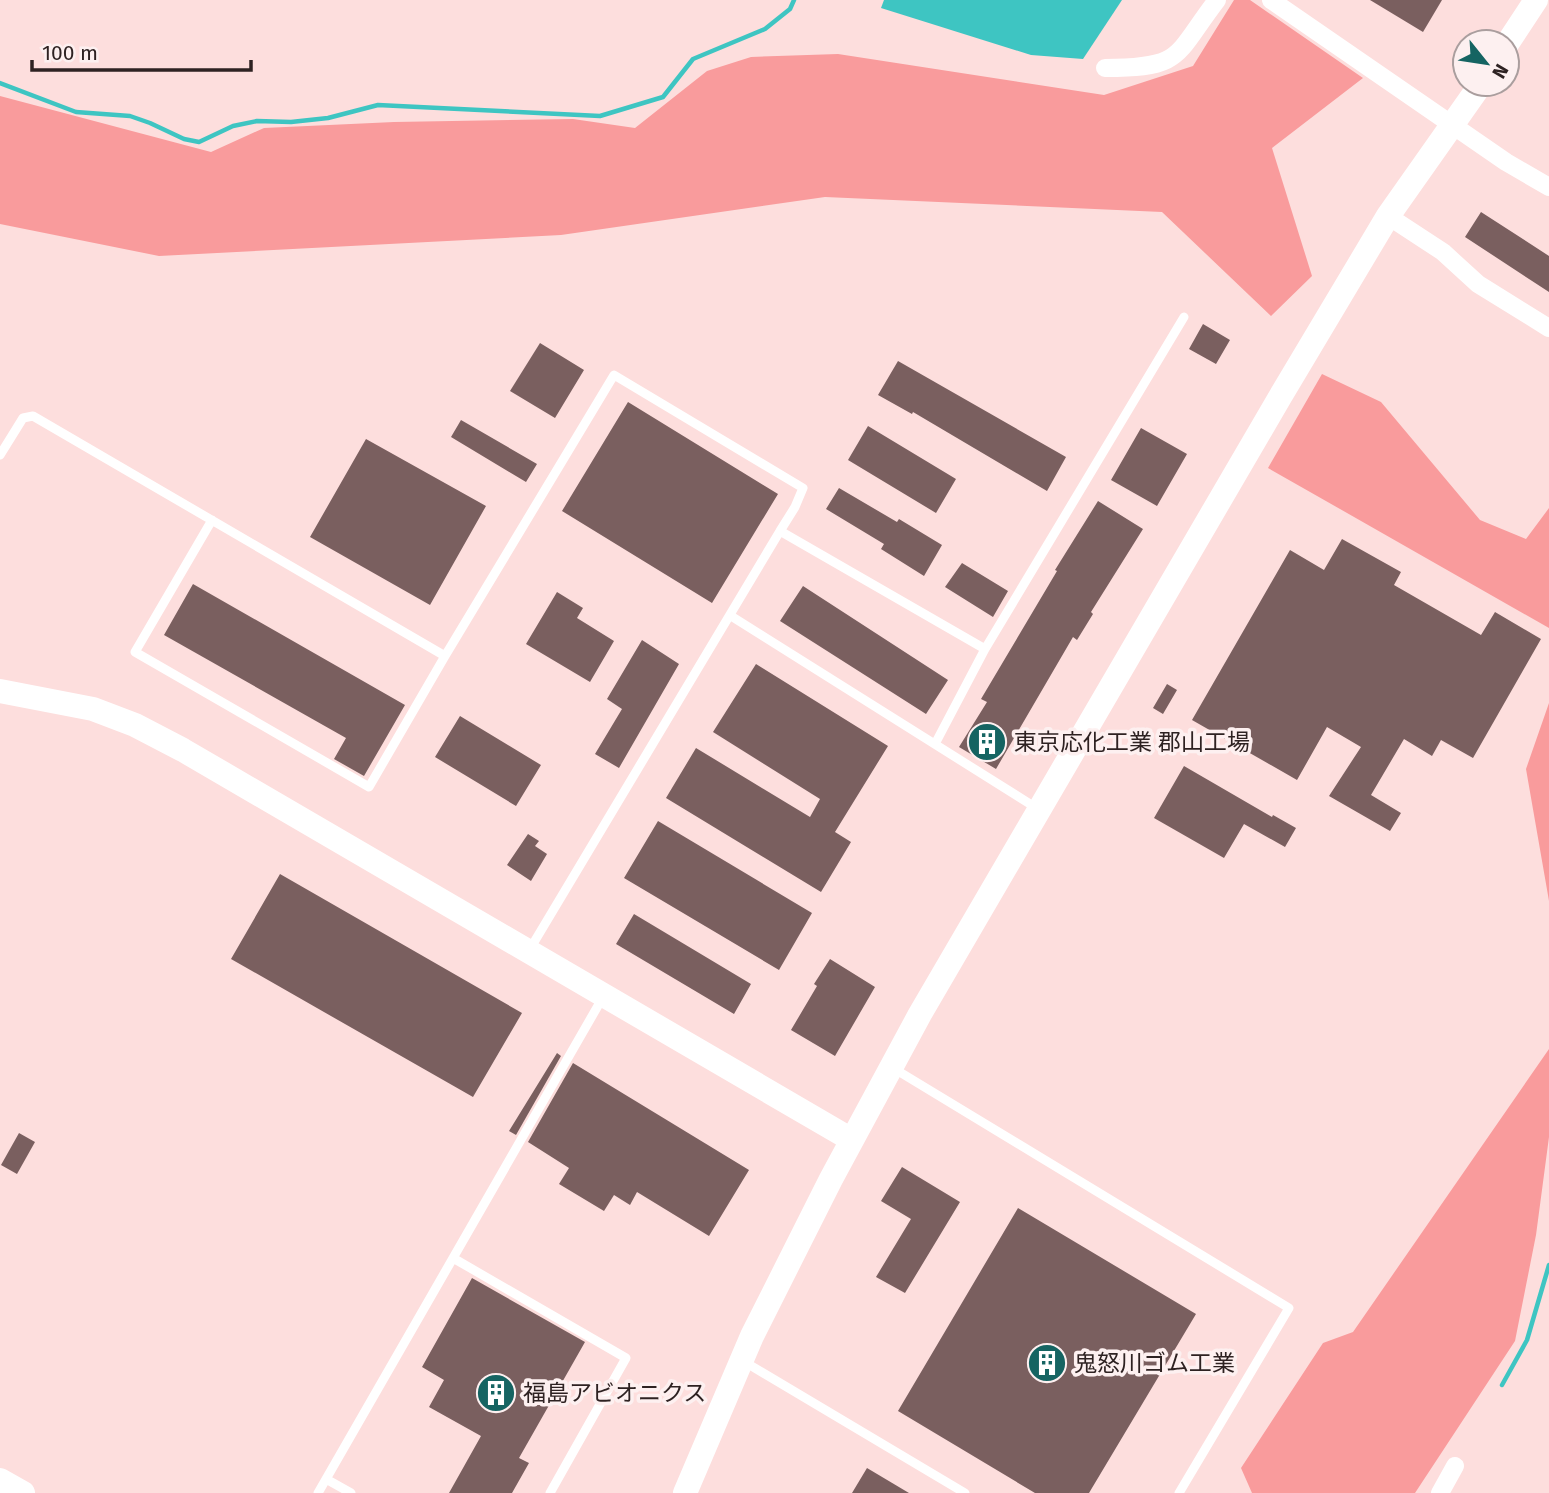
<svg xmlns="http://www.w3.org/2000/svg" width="1549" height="1493" font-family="'Fira Sans','Noto Sans JP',sans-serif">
<rect width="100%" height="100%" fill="#fddedd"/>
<path fill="#f99b9c" d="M1234,0H1250L1363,78L1272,148L1312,276L1271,316L1162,212L825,197L561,235L159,256L0,224V96L211,152L264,128L394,122L573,119L635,128L707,71L751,57L838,54L1104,95L1193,66Z
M1322,374L1381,402L1480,520L1526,539L1549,508V628L1268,468Z
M1549,703V901L1526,769Z
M1549,1049V1137L1536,1235L1515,1341L1415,1493H1252L1241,1468L1323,1343L1353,1332Z"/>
<path fill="#3ec5c2" d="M884,0H1122L1083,59L1031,55L881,8Z"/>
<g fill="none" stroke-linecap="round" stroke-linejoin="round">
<path stroke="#3ec5c2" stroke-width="4.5" d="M0,83L76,112L130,116L150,123L184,139L199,142L233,126L257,121L291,122L328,118L378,105L600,116L663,97L693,59L765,29L790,9L794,0
M1502,1385L1527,1340L1549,1265"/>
</g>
<path fill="#7a5f5f" d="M1370,0H1442L1423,32Z
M1481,212L1549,256V292L1465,237Z
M1203,324L1230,340L1216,364L1189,349Z
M540,343L584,370L555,418L510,391Z
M898,361L1066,457L1047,491L913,412L912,414L878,395Z
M628,402L778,494L712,603L562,511Z
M461,420L537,464L526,482L451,437Z
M868,426L956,479L936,513L848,460Z
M1141,428L1187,454L1157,506L1111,480Z
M366,439L486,506L430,605L310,537Z
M839,488L897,522L899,519L942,545L924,576L881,549L884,544L826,509Z
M1098,501L1143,529L1091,612L1093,614L1077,640L1073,637L996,769L959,747L987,702L981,699L1057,571L1055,570Z
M1342,539L1401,572L1394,585L1481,635L1495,612L1541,639L1473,758L1441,740L1432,756L1404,739L1371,795L1401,813L1390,831L1329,796L1361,747L1327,727L1297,780L1192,720L1290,550L1324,570Z
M962,563L1008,591L993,617L945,587Z
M193,584L405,705L364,776L334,759L346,738L164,635Z
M803,586L948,680L926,714L780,621Z
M557,592L583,608L577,618L614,641L590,682L526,644Z
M642,640L679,664L619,768L595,754L622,709L607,699Z
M756,664L888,746L835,832L851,842L821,892L666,798L696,748L810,817L820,799L713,732Z
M1167,684L1177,690L1163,714L1153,708Z
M460,716L541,765L516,806L435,757Z
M1184,766L1272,817L1273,815L1296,828L1285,847L1244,824L1224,858L1154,818Z
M658,821L812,913L779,970L624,878Z
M528,834L539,841L535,846L547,854L531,881L507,865Z
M280,874L522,1013L473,1097L231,959Z
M634,914L751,984L734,1014L616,944Z
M830,959L875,987L835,1056L791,1030L817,986L814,984Z
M557,1053L561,1056L516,1135L509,1131Z
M573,1063L749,1170L709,1236L637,1192L630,1205L614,1195L604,1211L559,1184L569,1168L528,1142Z
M19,1133L35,1142L17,1174L1,1165Z
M902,1167L960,1202L905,1293L876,1277L911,1219L881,1201Z
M1018,1208L1196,1314L1089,1493H1035L898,1411Z
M472,1278L585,1342L519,1458L529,1463L512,1493H449L481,1436L429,1407L444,1380L422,1367Z
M867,1468L909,1493H852Z"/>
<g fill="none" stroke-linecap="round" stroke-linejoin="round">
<path stroke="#fff" stroke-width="9" d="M0,455L23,418L33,416L445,656
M212,520L135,652L369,787L445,656L614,375L803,488L795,507L780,531
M731,616L1038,809
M935,744L985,649L1184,317
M530,949L780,531L985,649
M893,1068L1289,1308L1179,1493
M453,1258L626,1358L550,1493
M743,1361L965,1493
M326,1479L351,1493
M318,1493L603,997"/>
<path stroke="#fff" stroke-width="18" d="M1271,0L1506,162L1549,187
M1105,68C1184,68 1174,56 1217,0
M1388,216L1443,252L1478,284L1549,328
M1440,1493L1455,1466"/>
<path stroke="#fff" stroke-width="24" d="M1507,44L1536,0
M0,691L93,709L135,725L183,750L852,1140
M0,1480L23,1493
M685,1493L752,1336L831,1179L920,1014L1280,397L1388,216L1481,84"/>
</g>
<defs>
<g id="building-disc" transform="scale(2.0125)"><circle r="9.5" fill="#156462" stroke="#fdf0f0"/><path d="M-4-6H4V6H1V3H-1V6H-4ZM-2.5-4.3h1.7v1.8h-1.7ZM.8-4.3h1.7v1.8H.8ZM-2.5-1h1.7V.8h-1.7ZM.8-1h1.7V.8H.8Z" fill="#fff"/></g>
</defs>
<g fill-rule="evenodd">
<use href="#building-disc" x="987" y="742"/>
<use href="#building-disc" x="1047" y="1363"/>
<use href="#building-disc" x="496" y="1393"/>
</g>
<g text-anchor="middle" stroke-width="7" stroke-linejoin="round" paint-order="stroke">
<g font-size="23" fill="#2e2222" stroke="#fdf0f0" text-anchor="start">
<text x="1014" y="750">東京応化工業 郡山工場</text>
<text x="1074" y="1371">鬼怒川ゴム工業</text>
<text x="523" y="1401">福島アビオニクス</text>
</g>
</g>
<g transform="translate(1486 63) rotate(120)"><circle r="33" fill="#fdf0f0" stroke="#aa9e9e" stroke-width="2"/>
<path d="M0-5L12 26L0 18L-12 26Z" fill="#156462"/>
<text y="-10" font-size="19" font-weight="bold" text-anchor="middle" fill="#2e2222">N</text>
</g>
<path d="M32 60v10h219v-10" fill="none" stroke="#2e2222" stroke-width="3.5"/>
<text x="42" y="60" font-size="21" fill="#2e2222" stroke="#fdf0f0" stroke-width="5" paint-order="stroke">100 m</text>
</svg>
